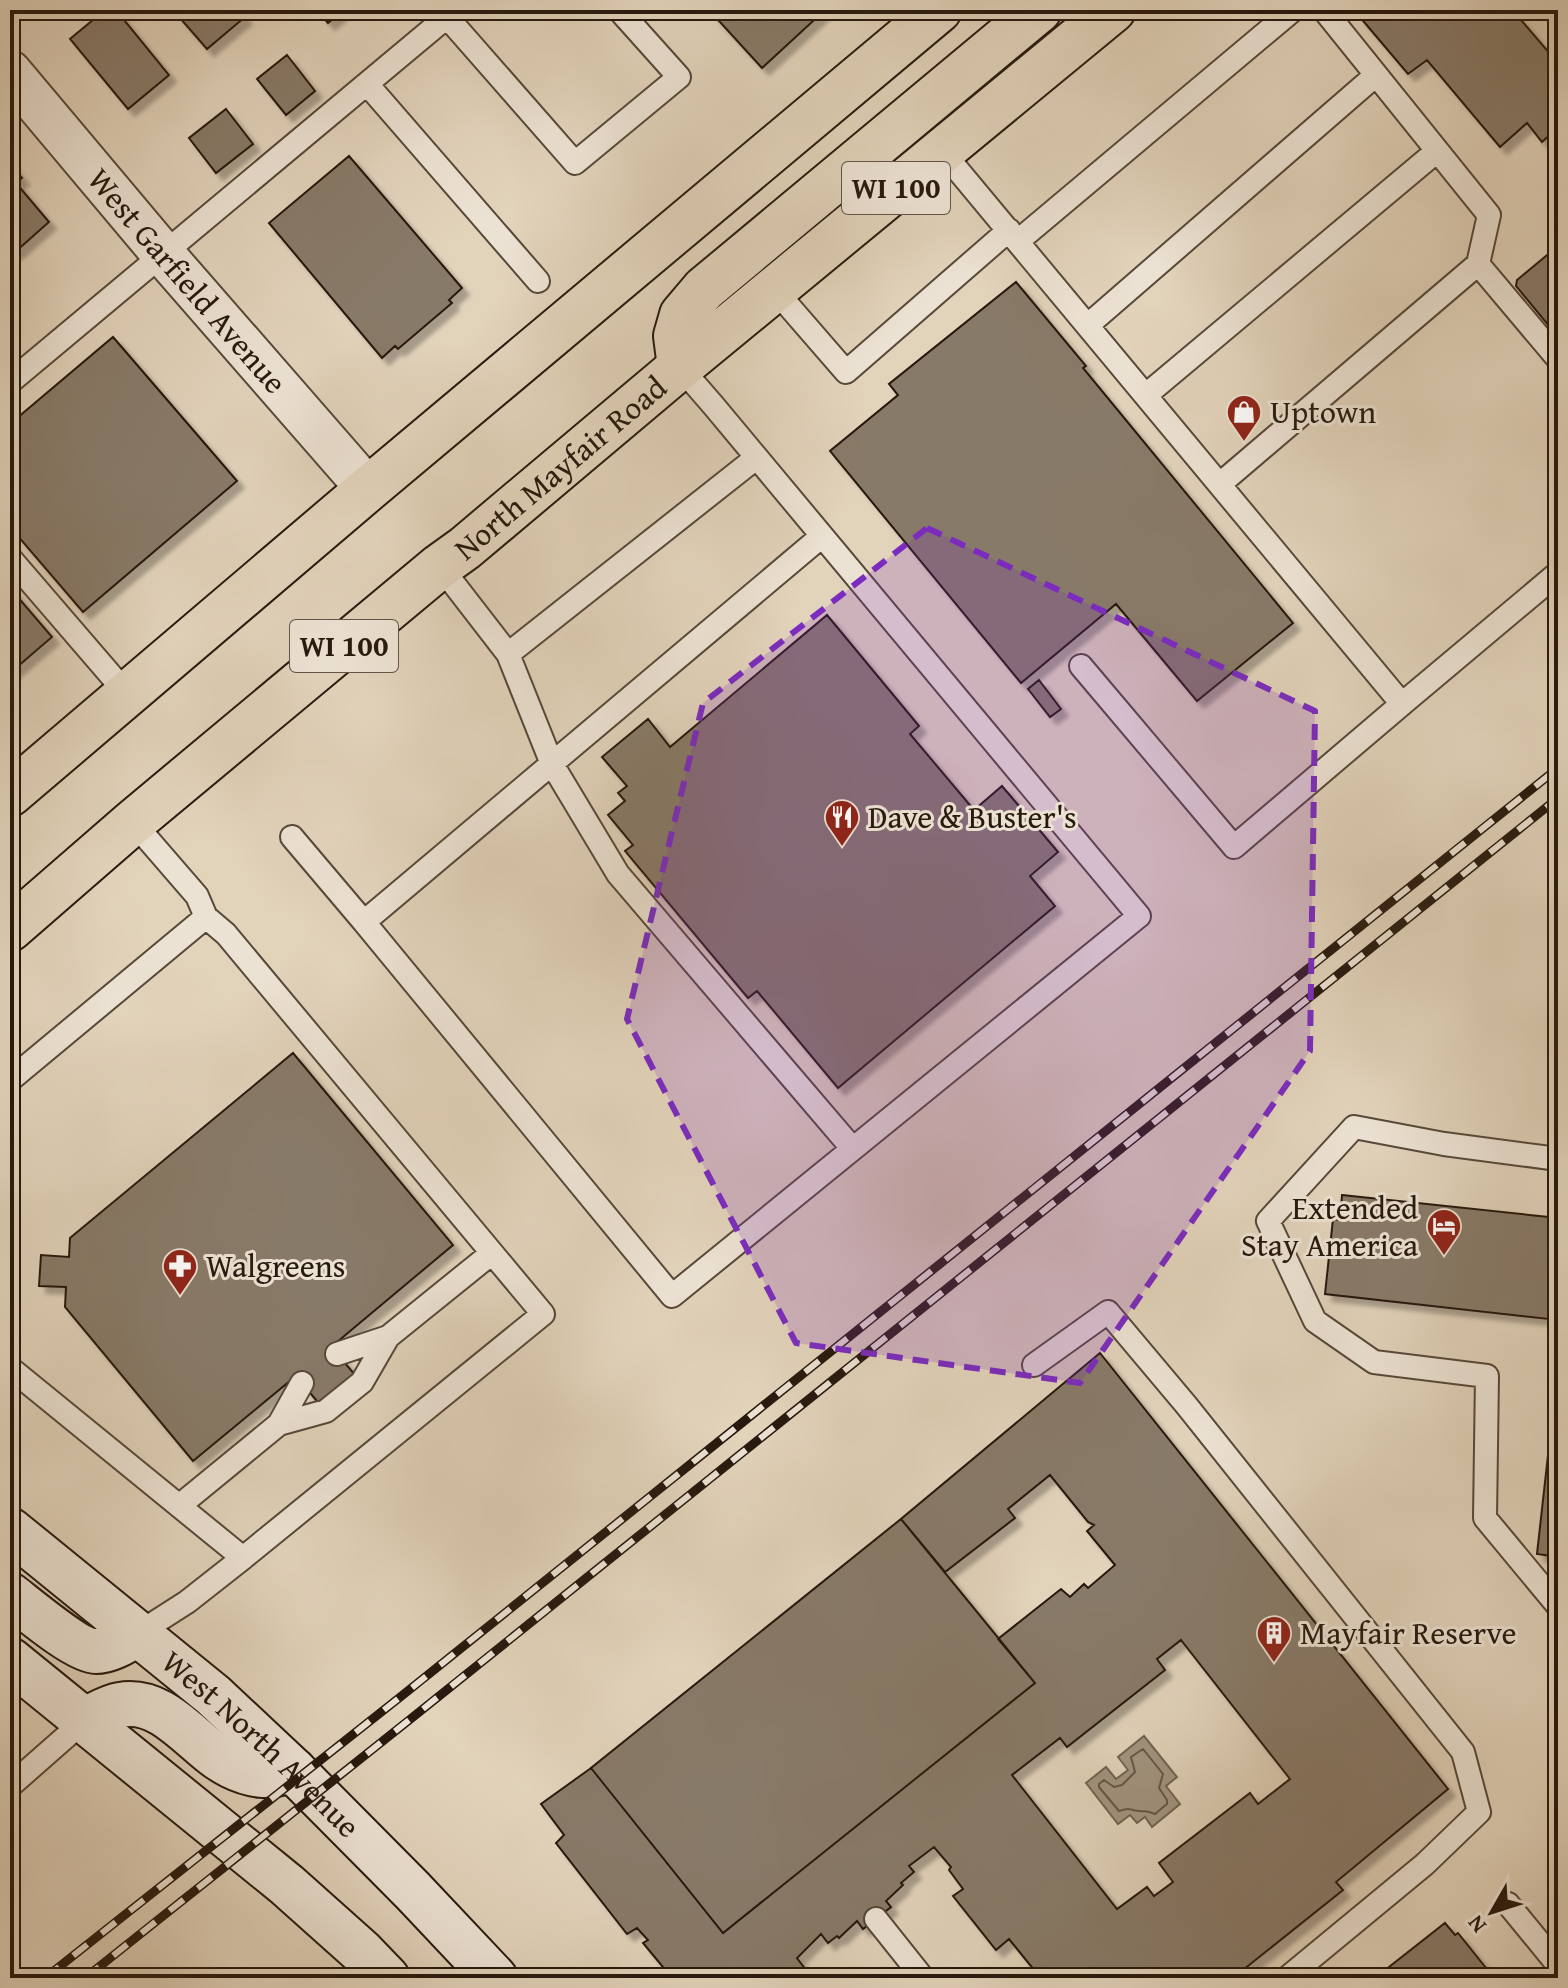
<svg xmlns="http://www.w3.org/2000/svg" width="1568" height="1988" font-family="'Gentium Book Plus',serif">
<defs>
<filter id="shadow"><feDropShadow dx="7" dy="7" stdDeviation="2" flood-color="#0004"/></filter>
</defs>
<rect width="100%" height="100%" fill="#e2d3bb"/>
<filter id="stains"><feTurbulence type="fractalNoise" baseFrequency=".0025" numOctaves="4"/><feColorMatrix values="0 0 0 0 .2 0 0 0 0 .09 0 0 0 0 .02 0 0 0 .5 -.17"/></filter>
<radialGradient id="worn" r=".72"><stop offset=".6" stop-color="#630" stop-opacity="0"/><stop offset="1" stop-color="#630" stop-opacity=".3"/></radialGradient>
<path fill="#a29480" stroke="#716352" stroke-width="2" d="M1144,1736L1177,1777L1166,1786L1180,1804L1152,1827L1145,1817L1137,1823L1130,1815L1118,1824L1086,1783L1106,1767L1116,1779L1128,1770L1118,1757Z"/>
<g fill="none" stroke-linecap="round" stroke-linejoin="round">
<path stroke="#645647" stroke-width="2" d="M1143,1749L1163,1774L1159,1788L1167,1800V1804L1155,1814C1146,1810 1147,1812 1139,1811C1127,1810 1133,1807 1119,1811L1099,1787V1784L1104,1780L1114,1787L1122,1785L1135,1772L1131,1757Z"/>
</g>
<path fill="#887a68" stroke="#27190e" stroke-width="2" fill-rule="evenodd" filter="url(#shadow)" d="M105,10H116L169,75L128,109L70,39Z
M173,10H238L245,17L207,49Z
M317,10H343L328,23Z
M709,10H825L762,68Z
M1366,10H1518L1515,13L1558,63V123L1555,130L1542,142L1527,123L1500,147L1427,60L1408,74L1359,16Z
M287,55L315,91L286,115L257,79Z
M226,109L253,144L216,173L189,138Z
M349,156L462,288L449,300L452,303L398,349L395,346L382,358L269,223Z
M10,164L22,178L16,183L49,222L14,253L10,248Z
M1552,251L1558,259V337L1516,286L1517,280Z
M1016,282L1086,366L1083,368L1293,623L1197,701L1116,604L1021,683L830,451L898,395L889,384Z
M113,337L237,481L83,612L10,527V424Z
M10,588L52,637L10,673Z
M827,615L919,726L910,734L974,810L1002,786L1058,852L1030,876L1055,906L838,1088L757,991L748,998L625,851L633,845L608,815L625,801L618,793L627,786L602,757L648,719L670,747Z
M1039,680L1061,709L1050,717L1028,689Z
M293,1053L453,1245L331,1347L357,1377L321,1406L296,1376L193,1461L65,1307L66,1287L39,1286L41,1255L69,1257L70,1238Z
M1342,1195L1558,1218V1320L1325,1294L1333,1219L1340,1220Z
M1100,1353L1448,1789L1336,1882L1343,1890L1233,1978H1037L1039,1976L1009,1939L996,1950L953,1896L963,1889L949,1870L951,1867L934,1847L909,1866L914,1872L901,1883L903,1885L886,1901L891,1907L863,1929L857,1921L839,1938L837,1936L828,1943L821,1934L797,1958L812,1978H672L643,1943L648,1940L637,1928L627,1934L556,1843L564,1835L541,1804L591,1768L723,1933L1035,1683L998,1639L1061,1589L1070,1597L1084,1584L1088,1588L1115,1565L1087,1531L1094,1525L1088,1522L1050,1475L1008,1509L1015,1518L945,1572L901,1519ZM1181,1640L1290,1779L1258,1804L1250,1793L1159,1863L1173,1882L1154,1896L1147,1887L1117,1909L1012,1775L1060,1738L1067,1747L1165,1670L1157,1659Z
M1558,1365V1557L1537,1554Z
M901,1519L1035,1683L723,1933L591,1768Z
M1445,1923L1455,1935L1458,1933L1494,1978H1375Z"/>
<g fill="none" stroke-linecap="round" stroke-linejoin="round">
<g stroke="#564839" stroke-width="26">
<path id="service" d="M1324,10L1489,215L1478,264L1558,359
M447,17L575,163L679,77L619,10
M367,84L538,281
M942,151L1402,704L1234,847L1081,666
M1018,241L1293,10
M774,289L846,372L1009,230
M1088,325L1376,75
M680,367L713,405L1139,916L672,1296L364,922L822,536
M10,382L455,10
M1146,395L1437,151
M1220,484L1478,264
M10,558L127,694
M440,566L508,654L552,764L618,874L852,1148
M508,654L756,458
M1402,704L1558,573
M292,837L364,922
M206,917L226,934L543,1314L243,1558
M10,1080L206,917L197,896L133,822
M1558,1159L1444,1144L1354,1127L1268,1221L1315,1321L1374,1362L1487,1376L1485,1518L1558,1606
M337,1354L388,1337
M1034,1365L1108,1312L1187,1406L1463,1752L1479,1812L1425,1864L1287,1978
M10,1368L243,1558L187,1602L137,1634
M279,1424L302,1383
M179,1506L279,1424L326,1411L362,1382L388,1337L492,1253
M10,1786L85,1720
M1508,1904L1558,1965
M876,1919L923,1978"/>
</g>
<g stroke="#564839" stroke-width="46">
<g id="minor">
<path id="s1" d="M10,72L163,254L368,489"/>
</g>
</g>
<g stroke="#27190e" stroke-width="48">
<g id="secondary">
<path id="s2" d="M10,1530L213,1695L293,1770L413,1891L495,1978"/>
<path d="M10,1595C27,1608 77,1651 96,1651C110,1651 125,1641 137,1634"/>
<path d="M10,1660L287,1885L362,1952L387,1978"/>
<path d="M85,1720C96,1715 108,1707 120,1705C166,1696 196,1749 232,1766C240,1770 253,1774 262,1775C272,1776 283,1772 293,1770"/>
</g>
</g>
<g stroke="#27190e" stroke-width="48">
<g id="primary">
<path d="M680,367L676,336L682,315L704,289L1039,10"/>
<path d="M10,794L368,489L939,10"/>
<path id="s3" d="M10,929L133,822L440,566L465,548L680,367L1113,10"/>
</g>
</g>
<use href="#service" stroke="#ece2d3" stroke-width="22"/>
<use href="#minor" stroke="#ece2d3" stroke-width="42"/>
<use href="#secondary" stroke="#ece2d3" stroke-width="44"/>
<use href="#primary" stroke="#e2d3bb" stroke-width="44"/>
<g stroke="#27190e" stroke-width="9">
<path id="rail" d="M45,1978L399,1698L1558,768
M85,1978L413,1717L1558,798"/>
</g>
<use href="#rail" stroke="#ece2d3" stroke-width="6" stroke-dasharray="18" stroke-linecap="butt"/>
</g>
<path fill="#7b2cbf" fill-opacity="0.2" stroke="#7b2cbf" stroke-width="6" stroke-dasharray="16 10" stroke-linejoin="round" d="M927,528L1315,711L1310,1051L1080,1383L796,1343L627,1019L703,703Z"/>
<defs>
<g id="shop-pin" transform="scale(1.8)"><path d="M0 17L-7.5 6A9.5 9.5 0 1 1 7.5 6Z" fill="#8f2418" stroke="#ece2d3"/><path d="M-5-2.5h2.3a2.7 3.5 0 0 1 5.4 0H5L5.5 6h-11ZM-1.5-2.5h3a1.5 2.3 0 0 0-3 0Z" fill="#fff"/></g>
<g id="restaurant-pin" transform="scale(1.8)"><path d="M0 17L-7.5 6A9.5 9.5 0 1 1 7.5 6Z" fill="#8f2418" stroke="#ece2d3"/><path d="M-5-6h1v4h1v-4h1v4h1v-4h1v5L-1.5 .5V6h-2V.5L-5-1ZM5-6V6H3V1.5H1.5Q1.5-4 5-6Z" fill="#fff"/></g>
<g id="hotel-pin" transform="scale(1.8)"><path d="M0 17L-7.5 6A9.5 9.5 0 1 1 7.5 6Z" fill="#8f2418" stroke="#ece2d3"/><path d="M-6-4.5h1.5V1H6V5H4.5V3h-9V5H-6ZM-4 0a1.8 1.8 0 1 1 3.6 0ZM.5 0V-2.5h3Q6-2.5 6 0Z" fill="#fff"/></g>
<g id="pharmacy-pin" transform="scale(1.8)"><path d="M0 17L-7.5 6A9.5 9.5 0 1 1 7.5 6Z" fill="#8f2418" stroke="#ece2d3"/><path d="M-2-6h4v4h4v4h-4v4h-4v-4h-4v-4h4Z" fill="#fff"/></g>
<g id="building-pin" transform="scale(1.8)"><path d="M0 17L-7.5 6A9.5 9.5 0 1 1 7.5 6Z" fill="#8f2418" stroke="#ece2d3"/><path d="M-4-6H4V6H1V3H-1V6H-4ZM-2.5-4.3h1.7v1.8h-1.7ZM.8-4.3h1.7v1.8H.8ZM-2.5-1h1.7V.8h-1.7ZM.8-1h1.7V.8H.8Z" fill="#fff"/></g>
</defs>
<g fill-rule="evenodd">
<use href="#shop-pin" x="1244" y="412"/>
<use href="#restaurant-pin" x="842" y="817"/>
<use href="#hotel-pin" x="1444" y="1226"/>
<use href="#pharmacy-pin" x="180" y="1266"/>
<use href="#building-pin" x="1274" y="1633"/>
</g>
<g text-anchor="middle" stroke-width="6" stroke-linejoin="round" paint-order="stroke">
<g fill="#ece2d3" stroke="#625549" stroke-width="2">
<rect x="842" y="162" width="108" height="52" rx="6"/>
<rect x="290" y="620" width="108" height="52" rx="6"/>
</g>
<g font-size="30" font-weight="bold" fill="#27190e">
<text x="896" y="198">WI 100</text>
<text x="344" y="656">WI 100</text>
</g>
<g font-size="32" fill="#27190e" stroke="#ece2d3">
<text dy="11" stroke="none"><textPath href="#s1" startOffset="274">West Garfield Avenue</textPath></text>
<text dy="11" stroke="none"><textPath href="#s3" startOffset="718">North Mayfair Road</textPath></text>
<text dy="11" stroke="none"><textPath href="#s2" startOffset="330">West North Avenue</textPath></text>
</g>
<g font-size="32" fill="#27190e" stroke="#ece2d3" text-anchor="start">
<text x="1270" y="423">Uptown</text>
<text x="868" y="828">Dave &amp; Buster's</text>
<text x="1418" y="1219" text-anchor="end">Extended<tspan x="1418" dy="37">Stay America</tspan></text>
<text x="206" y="1277">Walgreens</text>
<text x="1300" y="1644">Mayfair Reserve</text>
</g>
</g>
<rect width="1568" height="1988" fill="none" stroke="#e2d3bb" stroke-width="40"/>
<rect x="12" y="12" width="1544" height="1964" fill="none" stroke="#27190e" stroke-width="4"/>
<rect x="20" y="20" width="1528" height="1948" fill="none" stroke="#27190e" stroke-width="2"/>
<g transform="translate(1492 1912) rotate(231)" stroke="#ece2d3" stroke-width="6" paint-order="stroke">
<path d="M0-6L14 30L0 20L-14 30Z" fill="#27190e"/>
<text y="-12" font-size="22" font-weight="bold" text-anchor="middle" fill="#27190e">N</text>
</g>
<rect width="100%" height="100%" filter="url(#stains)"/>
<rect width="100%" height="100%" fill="url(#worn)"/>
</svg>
